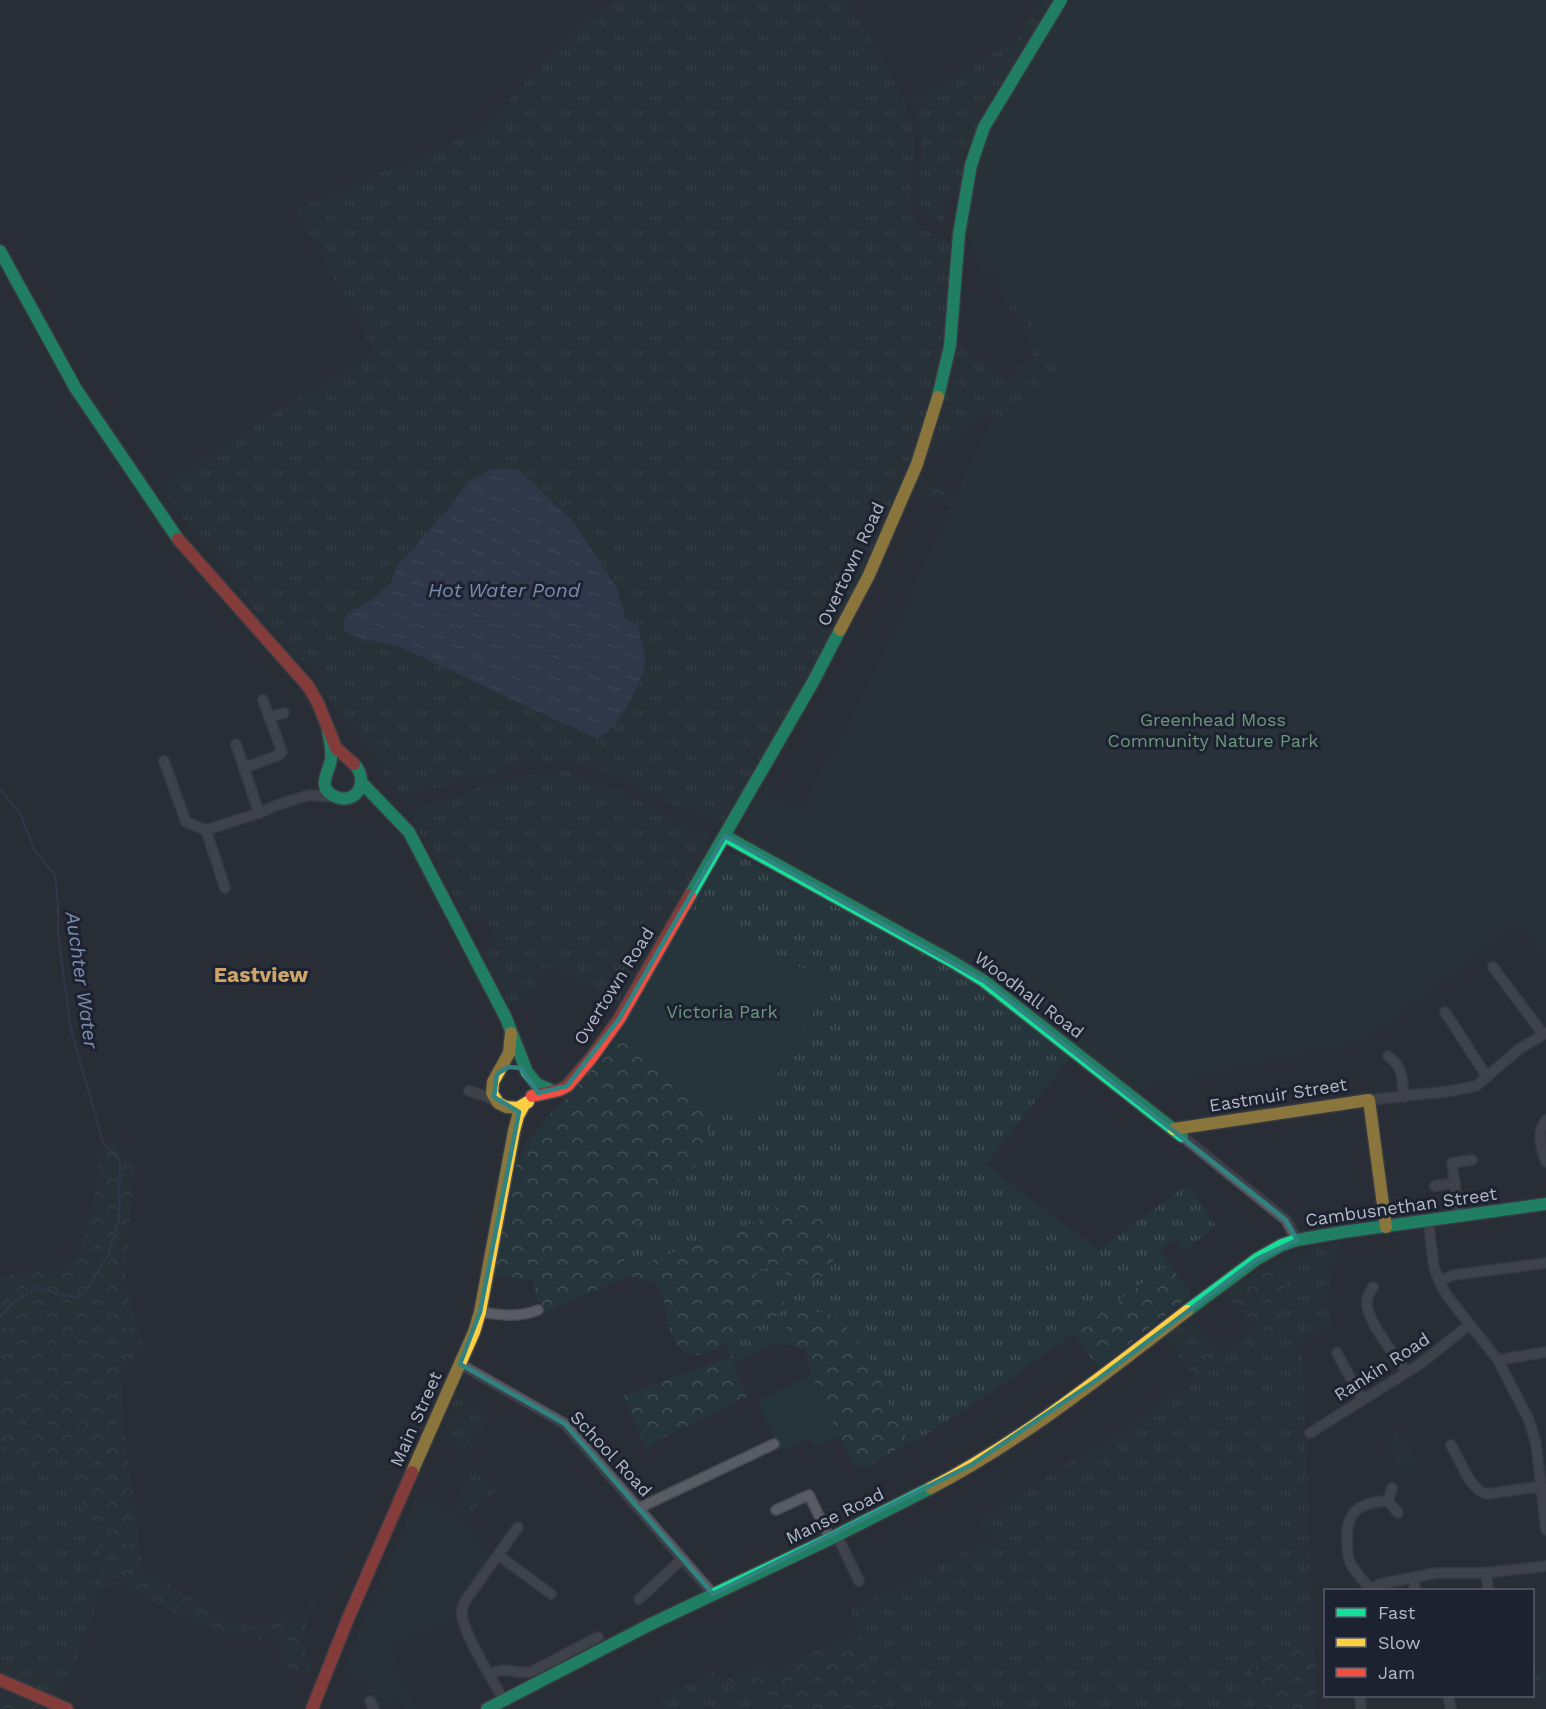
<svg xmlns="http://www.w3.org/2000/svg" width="1546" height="1709" font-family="'Work Sans',sans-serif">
<defs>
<pattern id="grass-tufts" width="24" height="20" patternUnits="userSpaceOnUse" patternTransform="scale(1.5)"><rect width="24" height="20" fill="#26353b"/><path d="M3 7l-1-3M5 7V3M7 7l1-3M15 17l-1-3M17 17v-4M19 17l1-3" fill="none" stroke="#435056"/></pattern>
<pattern id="forest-crowns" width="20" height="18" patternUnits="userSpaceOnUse" patternTransform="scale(1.5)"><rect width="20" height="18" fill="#26353b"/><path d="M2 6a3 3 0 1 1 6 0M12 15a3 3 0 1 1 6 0" fill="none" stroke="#435056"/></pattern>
<pattern id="water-ripples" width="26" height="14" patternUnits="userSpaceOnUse" patternTransform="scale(1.5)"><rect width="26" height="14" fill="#38435f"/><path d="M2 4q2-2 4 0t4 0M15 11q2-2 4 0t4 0" fill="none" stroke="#525c74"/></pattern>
</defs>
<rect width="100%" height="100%" fill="#292d36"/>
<path fill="url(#grass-tufts)" d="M618,0H847C871,39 908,90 914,135C919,164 903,195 917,222C923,233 937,236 948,238L951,242C951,266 951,291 948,315C941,380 919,442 894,502C847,616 785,723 720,827L603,771L571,764L532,762L439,788L416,792L407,793L400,791L394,787L319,685L317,672L290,654L158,486L374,350L295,209L485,128L580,17Z
M1040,0H1047L1053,3L996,92L978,126L967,156L959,191L946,204L945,216L942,222L924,217L918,201L922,146L921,133L911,99L1017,40Z
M997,285L1069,361L1004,422L994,413L925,461C938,422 953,383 959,343L1006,380L1034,353L1020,321L1007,306Z
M568,771L622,791L710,835L706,852L694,869L695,870L623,1003L545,966L532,994L508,1004L482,951L495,936L484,918L469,924L410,814L425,804L464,794L494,781L546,772Z
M732,853L746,859L935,958L998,998L1071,1057L986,1164L1025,1195L1098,1250L1188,1184L1216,1226L1183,1252L1176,1239L1160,1249L1169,1264L1006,1382L912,1444L908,1442L898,1419L886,1399L882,1385L846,1326L796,1314C781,1343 761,1349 734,1364L725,1344L773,1319L778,1292L763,1290L755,1269L772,1268L797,1278L836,1253L819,1204L794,1197L779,1203L763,1219L651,1261L629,1276L621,1247L651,1205L704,1159L713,1111L757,1109L829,983L689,908C699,892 713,857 732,853Z
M1338,1243L1340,1245C1333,1271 1324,1300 1333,1326L1302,1344L1317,1709H887L850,1609L990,1540L978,1519L1135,1420L1194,1376L1252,1327L1278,1335L1282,1300L1286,1290L1280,1270L1271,1264C1292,1253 1314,1247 1338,1243Z
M455,1397L492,1416L467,1454L443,1435Z
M1397,1431L1422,1469L1397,1471L1398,1465L1385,1442Z
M0,1441L45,1465L73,1447L82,1505L96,1532L101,1564L99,1583L105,1587L63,1692L60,1695H54L0,1673Z
M471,1468L475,1469L498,1489L462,1519L454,1511Z
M714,1672L727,1679L766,1709H712L710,1705L699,1709H665L659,1697Z"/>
<path fill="url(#forest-crowns)" d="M920,478L954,493L957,492L952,505C938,502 927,500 918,490Z
M617,1037L687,1080L700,1104L713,1111L704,1159L651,1205L621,1247L629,1276L651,1261L763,1219L779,1203L794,1197L820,1204L836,1253L829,1271L820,1278H797L772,1268L755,1269L763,1290L778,1292L784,1300L783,1310L773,1319L707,1353L697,1355L686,1353L676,1344L668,1325L663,1297L657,1285L651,1281L629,1276L540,1314L533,1280L494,1275L518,1159C535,1126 563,1102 587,1075C598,1063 607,1050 617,1037Z
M113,1142L135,1165L125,1282L145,1349L122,1374L124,1431L137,1520L141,1566L215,1614L251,1627L271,1623L282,1615L302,1622L313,1594L318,1596L306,1626V1653L312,1666L307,1676L279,1663L282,1656L279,1649L281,1645L263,1636L260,1641L248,1636L221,1633L209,1629L115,1584L105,1587L99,1583L101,1564L96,1533L82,1505L73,1448L45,1465L20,1472L2,1441H0V1281L2,1277C23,1271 51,1272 70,1261C85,1253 96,1187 97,1169C98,1163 96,1157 96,1151Z
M1169,1264L1191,1295L1099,1368L1073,1334Z
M1271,1264C1290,1276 1286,1283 1282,1301C1280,1313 1280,1324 1278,1336L1252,1327L1224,1291Z
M808,1310L836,1316L846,1326L856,1342L872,1363L882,1385L886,1399L898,1419L908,1442L865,1469L860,1465L855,1468L853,1464L811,1375L805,1349L775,1342L792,1321L796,1314Z
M1185,1322L1195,1324L1221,1354L1194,1376L1165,1337Z
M730,1357L747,1397L660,1439L647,1451L623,1396Z
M858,1630L887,1709H766L727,1679L765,1661L771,1672Z
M1288,1646L1315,1649L1317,1709H1267C1264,1695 1256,1684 1252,1670C1263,1660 1277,1656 1288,1646Z
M1533,1667H1546V1679L1533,1681Z
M0,1689L45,1709H0Z"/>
<path fill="#26353b" d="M1070,0H1546V963L1518,925L1366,1042L1136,1091L1002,987L963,962L750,842L744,834L742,825L761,791L799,810L863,695L994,412L1004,422L1069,362L997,285L996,274L980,272L966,231L971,196L976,169L988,137L1001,113Z
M689,908L829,983L757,1109L713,1111L700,1104L687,1080L617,1037Z
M811,1375L840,1437L813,1446L809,1438L780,1451L757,1401Z
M417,1496L454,1511L491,1554L489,1564L449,1622L390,1648L417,1709H404L400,1699L379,1709L367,1685L342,1674L361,1625Z"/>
<path fill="url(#water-ripples)" d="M492,469H518L573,522L617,588L626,619L638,626L645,655L644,670L631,699L616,724L597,739L398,646L363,639L344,631L343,622L349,612L373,599L391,583L397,566L443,515L469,481Z"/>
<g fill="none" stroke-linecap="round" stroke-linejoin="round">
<path stroke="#38435f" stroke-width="2" d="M0,789L20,813L34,849L55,875L58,907V934L71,1030L103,1142L120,1161L119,1220L108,1255L87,1290L76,1297L61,1295L37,1287L12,1304L0,1317"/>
<g stroke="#474a50" stroke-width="12">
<path id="street" d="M269,717L284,713
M236,744L259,813
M164,761L186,822L206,830L259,813L277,805L309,795L334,797
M244,768L279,755L282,752L263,700
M206,830L225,888
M1493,967L1543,1034
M1445,1012L1487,1077
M1388,1056C1404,1068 1402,1079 1404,1097
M469,1091L485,1096L497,1102
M1369,1100L1451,1091L1476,1086L1518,1050L1546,1033
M1546,1120C1536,1133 1541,1147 1546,1162
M1182,1136L1286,1220L1297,1240
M1435,1186L1455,1183
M1459,1216L1452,1163L1472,1160
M1428,1220L1434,1267L1439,1281L1448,1297L1498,1360L1528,1418L1536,1443L1546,1530
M1439,1281L1454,1275L1546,1263
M1373,1287C1369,1293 1366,1298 1367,1305C1369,1324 1395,1355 1406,1371
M480,1312C501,1315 518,1318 538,1310
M1337,1353L1362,1400
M1498,1360L1546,1352
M460,1364L565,1424L713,1594
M1310,1433L1420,1364L1469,1325
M1451,1445C1459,1458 1471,1492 1487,1494L1542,1486
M1388,1501L1392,1488
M639,1508L774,1444
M776,1510L809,1495L830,1539
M837,1536L859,1581
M498,1555L551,1594
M1486,1573L1488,1590
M1414,1577L1415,1590
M1370,1588C1363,1580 1354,1572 1350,1562C1347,1555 1347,1547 1347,1539C1346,1510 1362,1502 1388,1501L1398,1513
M1368,1590L1380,1584L1436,1573H1486L1546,1566
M639,1599L682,1559
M489,1674C510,1665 512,1675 531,1672L598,1637
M1360,1696L1361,1709
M1448,1696L1451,1709
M370,1701L374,1709
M504,1701C494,1682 463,1633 462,1615C461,1610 463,1606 465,1601L518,1527"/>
</g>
<g stroke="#474a50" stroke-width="15">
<path id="fast" d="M0,251L76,389L178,539
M938,397L950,346L959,234L971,165L984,127L1061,0
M328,731C330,740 332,750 331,759C329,773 316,787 334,796C355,807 371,782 354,764
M362,783L409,832L506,1018L527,1072L537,1084L553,1091
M725,836L953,962L984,981L1182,1136
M690,895L813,682L840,630
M1187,1311L1257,1259L1282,1245L1297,1240L1343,1232L1546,1204
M487,1709L649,1625L830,1539L931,1488"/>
</g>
<g stroke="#474a50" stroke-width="15">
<path id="slow" d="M840,630L869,575L917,464L938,397
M511,1033L509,1053L493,1082L492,1093L498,1103L506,1107L518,1108L528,1102
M1174,1129L1369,1100L1386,1227
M412,1472L474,1332L480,1312L514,1131L518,1116L524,1105
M931,1488C1023,1440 1105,1374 1187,1311"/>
</g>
<g stroke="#474a50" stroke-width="15">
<path id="jam" d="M178,539L308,686L318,703L336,748L354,764
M532,1096L559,1090L567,1086L591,1058L619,1019L690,895
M0,1680L67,1709
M312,1709L347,1621L412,1472"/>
</g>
<use href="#street" stroke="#595c64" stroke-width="9"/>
<use href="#fast" stroke="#16e098" stroke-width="12"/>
<use href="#slow" stroke="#ffcf43" stroke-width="12"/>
<use href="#jam" stroke="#f24e42" stroke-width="12"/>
</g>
<path d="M0 0H1546V1709H0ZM725,836L984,981L1286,1220L1297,1240L1257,1259L1098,1379L971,1465L713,1594L565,1424L460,1364L480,1312L519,1112L494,1097L497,1074L508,1067L521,1068L538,1093L567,1086L619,1019Z" fill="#292d36" fill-opacity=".55" fill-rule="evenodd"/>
<path fill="none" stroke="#308380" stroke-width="4.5" stroke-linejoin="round" d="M725,836L984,981L1286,1220L1297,1240L1257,1259L1098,1379L971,1465L713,1594L565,1424L460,1364L480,1312L519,1112L494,1097L497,1074L508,1067L521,1068L538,1093L567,1086L619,1019Z"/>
<g text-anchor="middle" stroke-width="6" stroke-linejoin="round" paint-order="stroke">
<g font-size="18" fill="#b3b8c7" stroke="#1d2230">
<text transform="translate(851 564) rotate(-65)" y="6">Overtown Road</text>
<text transform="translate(614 986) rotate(-58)" y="6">Overtown Road</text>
<text transform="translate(1029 995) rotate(37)" y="6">Woodhall Road</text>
<text transform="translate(1278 1095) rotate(-9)" y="6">Eastmuir Street</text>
<text transform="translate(1401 1207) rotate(-8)" y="6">Cambusnethan Street</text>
<text transform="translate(1382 1367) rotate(-33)" y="6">Rankin Road</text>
<text transform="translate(416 1419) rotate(-66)" y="6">Main Street</text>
<text transform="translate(611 1454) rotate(47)" y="6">School Road</text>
<text transform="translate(835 1516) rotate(-26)" y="6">Manse Road</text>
</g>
<g font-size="18" fill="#6c977c" stroke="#1d2230">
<text x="1213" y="726">Greenhead Moss<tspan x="1213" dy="21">Community Nature Park</tspan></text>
<text x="722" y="1018">Victoria Park</text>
</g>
<g font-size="20" font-style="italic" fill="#7c8aad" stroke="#1d2230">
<text x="504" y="597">Hot Water Pond</text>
<text transform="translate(82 980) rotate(82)" y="7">Auchter Water</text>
</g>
<g font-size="21" font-weight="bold" fill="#cfa466" stroke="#1d2230">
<text x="261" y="982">Eastview</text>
</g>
</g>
<rect x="1324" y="1589" width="210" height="108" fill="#1d2230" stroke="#595e6c" stroke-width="1.5"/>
<rect x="1336" y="1608" width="30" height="9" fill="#16e098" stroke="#595e6c" stroke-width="1.5"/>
<text x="1378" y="1619" font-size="18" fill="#b3b8c7">Fast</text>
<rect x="1336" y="1638" width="30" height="9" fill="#ffcf43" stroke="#595e6c" stroke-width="1.5"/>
<text x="1378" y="1649" font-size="18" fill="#b3b8c7">Slow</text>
<rect x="1336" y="1668" width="30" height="9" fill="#f24e42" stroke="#595e6c" stroke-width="1.5"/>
<text x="1378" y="1679" font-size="18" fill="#b3b8c7">Jam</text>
</svg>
